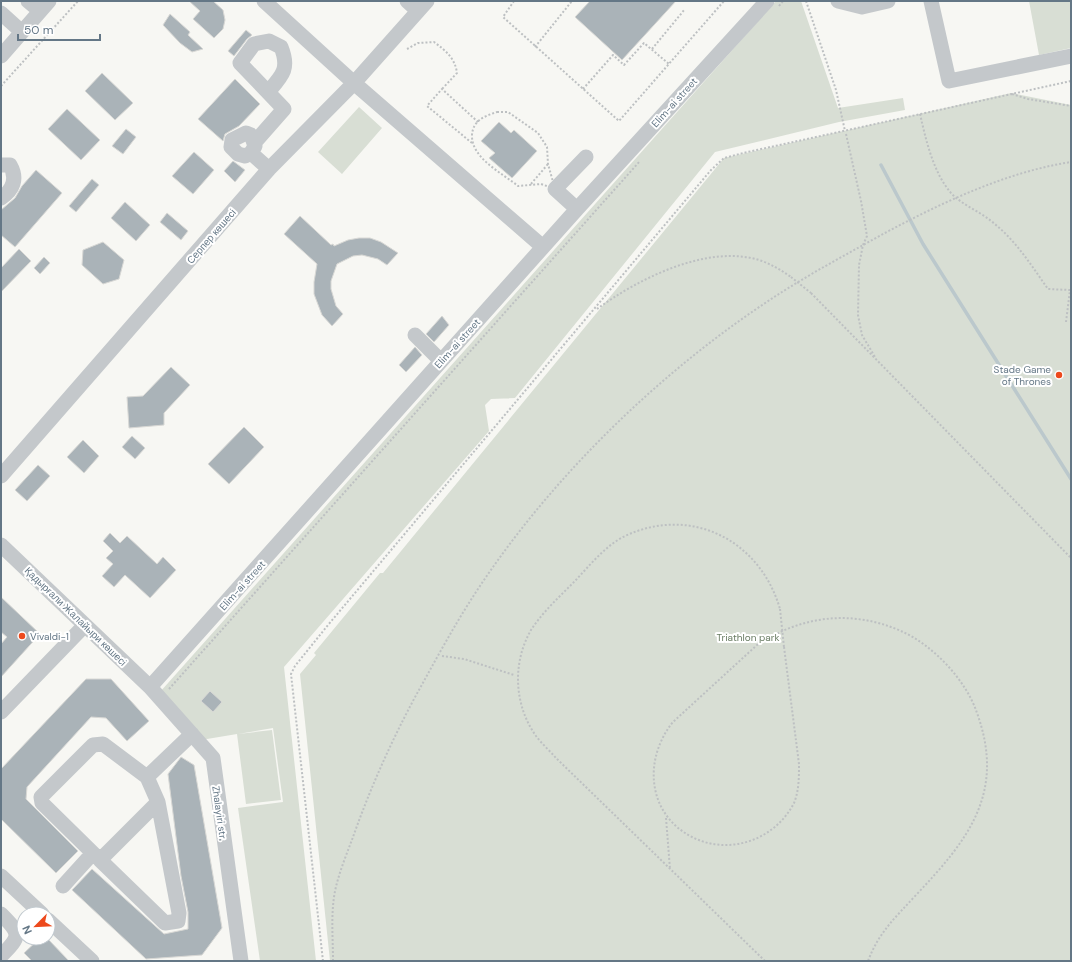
<svg xmlns="http://www.w3.org/2000/svg" width="1072" height="962" font-family="'DM Sans',sans-serif">
<rect width="100%" height="100%" fill="#f7f7f3"/>
<path fill="#d8ded4" d="M776,1H801L838,108L903,98L905,110L839,122L715,152L515,398L491,399L485,405L489,431L284,667L316,961H260L238,808L283,802L273,728L238,734L272,730L281,800L246,804L237,734L201,740L160,692Z
M1029,1H1071V48L1039,55Z
M1011,93L1071,105V961H330L300,674L316,655L314,653L380,573H383L724,158Z
M359,107L382,128L342,174L318,152Z"/>
<g fill="none" stroke-linecap="round" stroke-linejoin="round">
<path stroke="#bbc8cc" stroke-width="3.5" d="M881,165L923,244L1071,479"/>
</g>
<path fill="#aab3b8" stroke="#d8d8d5" d="M189,1H213L223,10L225,20L223,29L214,38L193,19L200,11Z
M590,1H676L622,60L575,17Z
M170,14L190,32L188,35L203,49L192,52L180,43L163,25Z
M246,30L252,35L247,39L234,56L228,51Z
M102,73L133,103L115,120L85,91Z
M235,79L260,104L239,126L225,134L223,141L198,119Z
M67,109L100,140L81,160L48,129Z
M499,122L511,133L514,130L537,151L512,178L489,158L495,153L481,141Z
M126,129L136,137L123,154L112,146Z
M194,152L214,170L193,194L172,176Z
M233,161L245,170L235,182L224,171Z
M36,170L62,193L15,247L1,235V210L15,198L22,186Z
M92,179L99,185L76,212L69,206Z
M125,202L150,225L136,241L111,218Z
M167,213L188,231L181,240L160,222Z
M300,216L331,245L333,244L334,246L348,240L359,238H370L381,242L398,253L387,265L378,259L362,255L353,256L337,264L331,281V289L336,306L343,314L332,326L322,315L314,294V282L317,264L284,234Z
M103,242L124,260L119,279L103,284L82,265L83,250Z
M19,249L31,261L1,292V268Z
M44,257L50,263L40,274L34,268Z
M442,316L449,325L434,342L426,334Z
M415,347L422,355L406,372L399,365Z
M171,367L190,385L164,413V425L129,428L127,397L143,396Z
M244,427L264,447L229,484L208,464Z
M132,436L145,448L135,459L122,447Z
M83,440L99,456L84,473L67,457Z
M38,465L50,476L27,501L15,490Z
M110,533L120,543L127,536L157,564L163,557L176,570L150,598L125,575L114,587L102,576L113,564L106,558L113,551L103,541Z
M1,597L40,634L1,677V644L7,637L1,632Z
M86,679H111L149,721L127,741L106,718L91,717L27,787L26,799L78,851L56,873L1,819V769Z
M210,691L222,702L213,712L201,701Z
M181,757L194,765L222,928L202,955L146,959L72,890L92,869L164,934L188,929V912L181,876L168,774Z
M40,938H47L69,961H32L24,953Z"/>
<g fill="none" stroke-linecap="round" stroke-linejoin="round">
<path stroke="#bdc0c2" stroke-width="2" stroke-dasharray="2 2" stroke-linecap="butt" d="M514,1L503,17L619,121L724,1
M806,1L836,90L845,131
M779,6L783,1
M535,47L572,1
M407,49L418,43L434,42C446,51 455,58 457,73L442,89
M652,49L685,9
M1,86L78,1
M583,89L613,55L624,65L644,43L669,64
M1012,94L1028,99L1071,106
M497,112H508L538,133L547,147L548,164L555,189L541,184L518,186C502,173 471,158 472,135C473,120 485,116 497,112Z
M920,114C926,140 933,172 951,193C962,205 979,211 991,221C1015,239 1031,265 1048,289L1070,290L1066,322
M846,134L861,201L867,236L863,245L859,265L858,315L862,335L875,357
M472,143L427,106L442,89L478,122
M531,184L548,164
M811,293L1071,558
M597,309C638,279 707,244 759,260C771,264 781,270 791,277
M784,647L799,764C799,777 799,791 794,803C775,840 729,856 692,837C647,814 643,759 673,722L757,645C801,616 851,609 901,631C933,645 966,680 977,713C1006,793 968,840 916,895C895,918 879,932 868,961
M442,656L464,659L514,675
M169,689L640,161
M666,818L670,869
M323,961L291,674L295,666L328,625L711,170L724,158L743,153L1071,81
M333,961C333,940 331,918 334,897C337,877 346,856 353,837C370,789 390,744 414,699C436,659 458,618 484,580C560,468 669,364 782,292C815,271 849,253 883,234C941,203 1006,172 1071,162
M765,961L556,758C550,751 542,744 536,736C514,705 512,663 531,630C542,613 557,599 571,585C588,568 603,547 625,536C691,505 760,540 780,609"/>
<path stroke="#c4c8cb" stroke-width="15" d="M28,1L40,11
M264,1L354,83L543,247
M407,1L418,11
M838,1L862,7L888,1
M931,1L949,81L1071,56
M1,13L22,32
M1,56L49,1
M255,142L284,109L240,63L254,44L269,41L281,47C290,69 282,76 268,92
M251,153L255,146L251,135L246,133L232,140L231,147L238,154L245,156L251,153L269,169
M1,165H10C18,179 13,190 1,198
M577,209L555,189L586,157
M415,335L441,361
M1,476L269,169L354,83L427,1
M1,545L150,687L213,758L241,961
M150,687L577,209L767,1
M1,712L85,625
M103,744L147,777L158,802L100,860L42,803L41,797L93,745Z
M147,777L192,734
M100,860L165,923L178,921L179,913L158,802
M1,876L42,914
M63,886L92,854
M1,914C21,934 21,936 1,956
M48,920L92,961"/>
<path stroke="#bdc0c2" stroke-width="2" stroke-dasharray="2 2" stroke-linecap="butt" d="M791,277L811,293
M780,609L784,647"/>
</g>
<g fill="#ed491c" stroke="#fff" stroke-width="1.5">
<circle cx="1059" cy="375" r="4"/>
<circle cx="22" cy="636" r="4"/>
</g>
<g text-anchor="middle" stroke-width="4" stroke-linejoin="round" paint-order="stroke">
<g font-size="10" fill="#647786" stroke="#fff">
<text transform="translate(674 102) rotate(-48)" y="4">Elim-ai street</text>
<text transform="translate(211 236) rotate(-49)" y="4">Серпер көшесі</text>
<text transform="translate(457 343) rotate(-48)" y="4">Elim-ai street</text>
<text transform="translate(242 585) rotate(-48)" y="4">Elim-ai street</text>
<text transform="translate(76 616) rotate(44)" y="4">Қадырғали Жалайыри көшесі</text>
<text transform="translate(220 813) rotate(82)" y="4">Zhalayiri str.</text>
</g>
<g font-size="10" fill="#647786" stroke="#fff" text-anchor="end">
<text x="1051" y="373">Stade Game<tspan x="1051" dy="12">of Thrones</tspan></text>
<text x="30" y="640" text-anchor="start">Vivaldi-1</text>
</g>
<g font-size="10" fill="#697c63" stroke="#fff">
<text x="748" y="641">Triathlon park</text>
</g>
</g>
<rect width="1072" height="962" fill="none" stroke="#647786" stroke-width="4"/>
<g transform="translate(36 926) rotate(246)"><circle r="19" fill="#ffffff" stroke="#c1c9cf"/>
<path d="M0-3L7 15L0 10L-7 15Z" fill="#ed491c"/>
<text y="-6" font-size="11" font-weight="bold" text-anchor="middle" fill="#647786">N</text>
</g>
<path d="M18 34v6h82v-6" fill="none" stroke="#647786" stroke-width="2"/>
<text x="24" y="34" font-size="12" fill="#647786" stroke="#ffffff" stroke-width="3" paint-order="stroke">50 m</text>
</svg>
